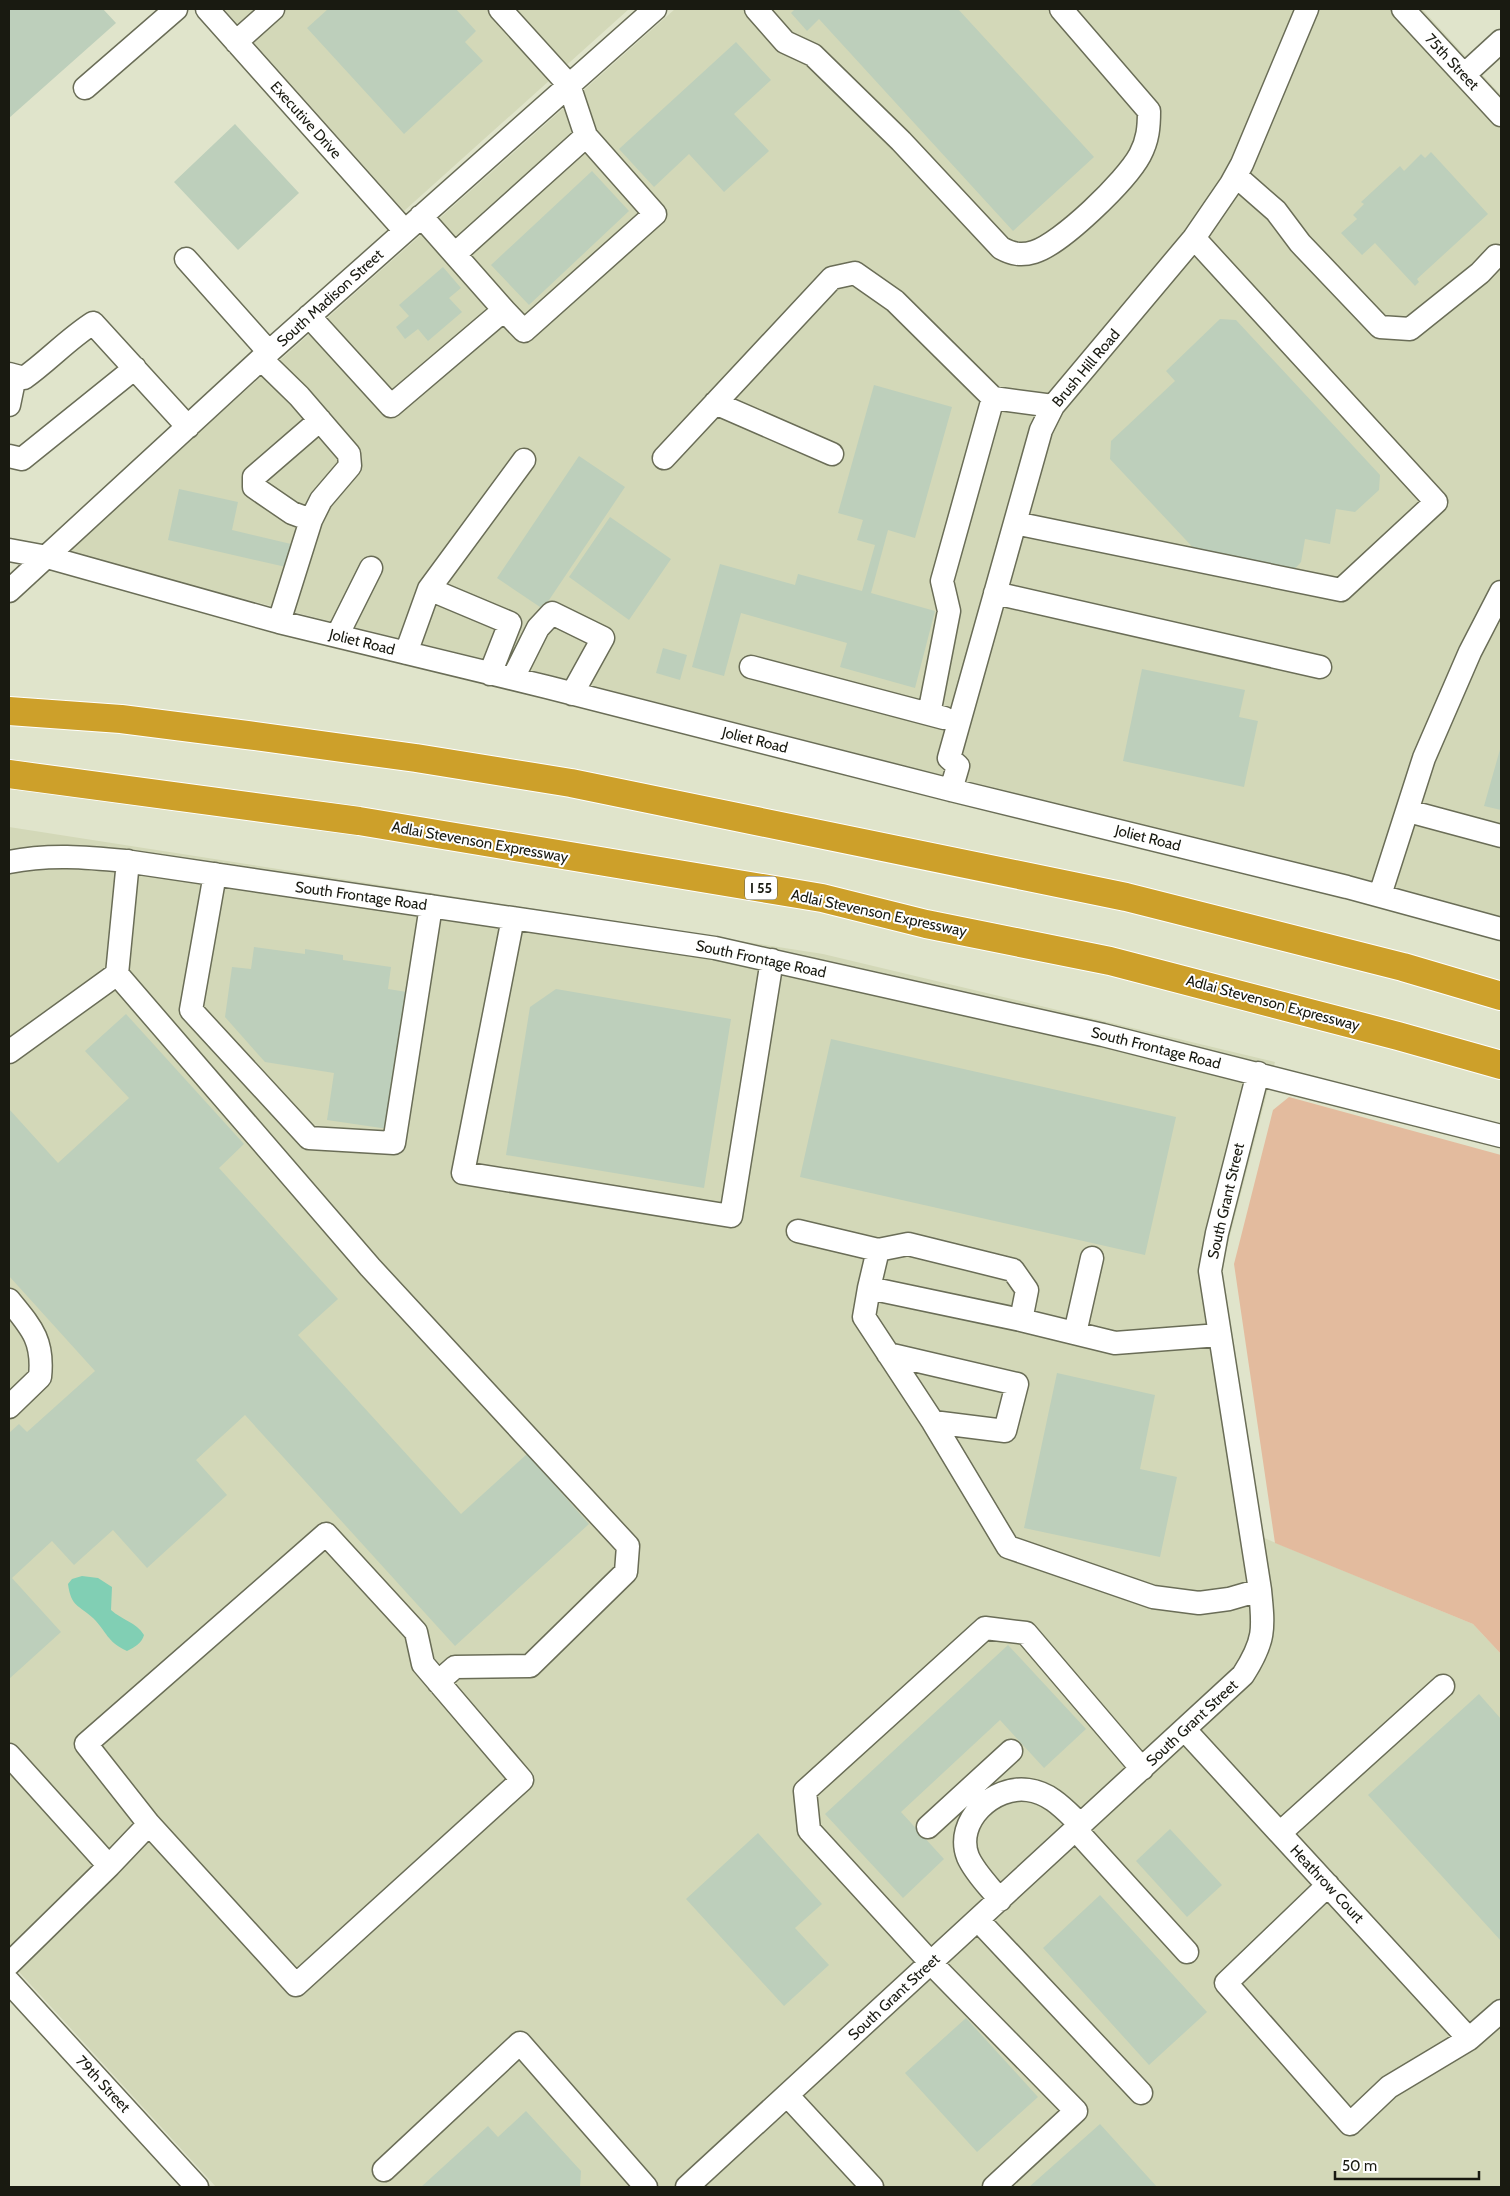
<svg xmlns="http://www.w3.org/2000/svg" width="1510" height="2196" font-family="Cabin,sans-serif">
<rect width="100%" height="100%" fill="#e0e4cb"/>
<path fill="#d3d8b8" d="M224,9H629L404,211Z
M675,9H1422L1501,95V928L1373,886L593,686L313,617L64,552Z
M9,827L823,954L1275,1062L1219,1278L1259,1536L1473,1624L1501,1654V2187H216L9,1961Z"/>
<path fill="#e3bb9e" d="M1289,1097L1501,1155V1654L1473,1624L1275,1543L1234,1264L1273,1110Z"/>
<path fill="#81cfb4" d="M82,1576L98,1578L112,1587L111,1610C122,1620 136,1622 144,1635C142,1643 135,1647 127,1651C107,1642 107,1632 93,1618C79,1605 71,1607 68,1584L72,1579Z"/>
<path fill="#bdcfbb" d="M9,9H103L116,23L9,118Z
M328,9H456L476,31L465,42L483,61L404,134L307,28Z
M795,9H958L1094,157L1013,231L819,19L807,31L791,13Z
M736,42L771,80L734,114L769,151L724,192L689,154L654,187L619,149Z
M235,124L299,193L238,250L174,182Z
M1431,152L1488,214L1417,279L1419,282L1415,286L1375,243L1362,255L1341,233L1357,219L1353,215L1364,204L1361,202L1400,166L1404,171L1421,154L1425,158Z
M592,171L629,211L529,305L491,265Z
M443,267L461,288L449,298L462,312L428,341L418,329L405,339L396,327L409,316L399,305Z
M1220,319L1236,320L1380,475L1379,490L1355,512L1336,509L1330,544L1305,539L1301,562L1292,572L1199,554L1110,459L1111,441L1175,381L1166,371Z
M874,385L952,407L915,538L888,530L871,593L935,611L915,688L840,667L847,643L741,613L724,676L692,667L720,564L795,585L798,574L862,591L875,545L857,540L863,520L838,513Z
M579,456L625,487L543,609L497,578Z
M179,489L238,502L232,530L291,544L286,567L168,540Z
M610,517L671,559L629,620L569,577Z
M663,648L687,655L680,680L656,673Z
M1142,669L1245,690L1239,717L1258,721L1244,787L1123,761Z
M1501,746V810L1484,806Z
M254,947L305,954V949L343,955V960L391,967L388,989L407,992L388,1129L327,1120L334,1073L265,1062L225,1017L232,967L251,969Z
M556,989L731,1019L704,1188L506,1155L530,1007Z
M126,1014L244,1144L219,1168L338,1299L298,1335L461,1514L527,1454L589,1524L455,1646L245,1415L196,1460L227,1495L147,1568L113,1530L74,1565L52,1541L12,1578L61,1632L9,1679V1433L19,1424L27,1432L95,1371L9,1276V1109L58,1163L129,1098L85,1051Z
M831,1039L1176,1117L1145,1255L800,1177Z
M1057,1373L1155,1395L1140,1469L1177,1477L1160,1557L1024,1528Z
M1008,1645L1086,1729L1044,1768L1000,1720L901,1812L944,1859L903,1898L825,1814Z
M1479,1694L1501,1719V1941L1368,1795Z
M1170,1829L1222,1885L1187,1917L1136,1861Z
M758,1833L822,1904L795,1928L829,1965L784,2006L686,1899Z
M1100,1895L1207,2012L1149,2065L1043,1948Z
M966,2018L1038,2097L977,2152L905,2073Z
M526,2111L581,2171L580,2187H421L488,2126L498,2137Z
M1100,2124L1157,2187H1029Z"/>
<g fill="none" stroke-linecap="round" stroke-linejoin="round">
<g stroke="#6a6d57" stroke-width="25">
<path id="minor" d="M207,9L405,231
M500,9L569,85L586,136
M756,9L785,42L813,55L901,141L1001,248C1012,254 1021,256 1034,252C1061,244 1126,181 1140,155C1148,140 1149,127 1149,111L1061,9
M1403,9L1501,115
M236,42L273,9
M1464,75L1501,41
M85,88L176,9
M1236,176L1276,211L1300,243L1380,327L1410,329L1480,273L1496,256
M455,254L586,136L655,214L524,331L504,310
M186,259L269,352
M309,316L391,406L504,310L421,216
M261,359L299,396L349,454L350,466L321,500L311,520L279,622
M9,374L24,378C48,361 68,339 93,323L188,427
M715,403L832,454
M9,405L15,376
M9,456L22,459L135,368
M664,458L832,278L855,273L895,301L993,398
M311,520L292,513L254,487V477L320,420
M1015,523L1341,590L1436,502L1194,238
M9,550L47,557L279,622L547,687L951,790L1347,887L1501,929
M429,589L510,623L490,674
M9,591L261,359L655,9
M995,593L1320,667
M337,636L371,568
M406,653L429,589L524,460
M751,667L944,718
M513,678L538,628L552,613L603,638L572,694
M929,714L949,611L942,581L993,398L1053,406
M951,790L958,766L949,758L1041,430L1053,406L1194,238L1231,184L1242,164L1307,9
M1408,811L1501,836
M128,861L117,974L370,1267L628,1546L626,1572L530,1666L455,1667L438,1682
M9,862C48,854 86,857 125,861L715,948L1103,1035L1501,1136
M215,874L191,1010L309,1138L394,1143L431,906
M1380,895L1424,758L1470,652L1501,592
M513,918L463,1173L731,1216L772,960
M9,1052L117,974
M798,1231L878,1250
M869,1288L878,1250L908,1244L1013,1270L1027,1290L1021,1320
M9,1300C31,1327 44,1340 40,1377L9,1407
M1075,1333L1092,1258
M1219,1335L1115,1343L1021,1320L869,1288L864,1317L933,1422L1008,1547L1153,1597L1199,1603L1229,1599L1260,1590
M888,1354L1017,1384L1005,1431L933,1422
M1185,1730L1469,2039
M9,1755L109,1866L9,1964
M928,1827L1011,1751
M1076,1830L1187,1952
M1280,1833L1443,1686
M109,1866L149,1824L296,1985L522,1780L423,1664L416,1632L326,1534L86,1744L149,1824
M1328,1885L1226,1983L1350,2124L1389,2087L1469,2039L1501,2011
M1000,1900C989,1886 975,1873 968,1857C954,1821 994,1785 1028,1790C1051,1793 1065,1810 1081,1825
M978,1920L1141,2093
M9,1982L197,2187
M787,2095L872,2187
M384,2170L520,2043L646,2187
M687,2187L1243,1675C1265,1641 1264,1629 1260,1590L1210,1271L1217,1233L1258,1073
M994,2187L1076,2111L931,1963L809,1830L805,1791L985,1628L1026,1633L1142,1769"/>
</g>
<g stroke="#fff" stroke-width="30">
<path id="highway" d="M9,711L121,719L247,735L416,758L571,783L1126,897L1403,967L1501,996
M9,774L359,821L822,898L926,924L1110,961L1398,1036L1501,1065"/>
</g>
<use href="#minor" stroke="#fff" stroke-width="22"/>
<use href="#highway" stroke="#cda02a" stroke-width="28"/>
</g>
<g text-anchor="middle" stroke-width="4" stroke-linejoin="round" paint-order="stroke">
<rect fill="#fff" stroke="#5e5f58" stroke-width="1" x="745" y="876.5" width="32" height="23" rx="4"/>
<g font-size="14" font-weight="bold" fill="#191a11">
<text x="761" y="893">I 55</text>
</g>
<g font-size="15" fill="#191a11" stroke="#fff">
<text transform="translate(1452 62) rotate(47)" y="5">75th Street</text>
<text transform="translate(306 120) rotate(48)" y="5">Executive Drive</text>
<text transform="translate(330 298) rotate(-42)" y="5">South Madison Street</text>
<text transform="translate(1086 368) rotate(-50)" y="5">Brush Hill Road</text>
<text transform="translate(362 642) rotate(14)" y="5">Joliet Road</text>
<text transform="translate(755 740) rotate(14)" y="5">Joliet Road</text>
<text transform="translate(1148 838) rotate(14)" y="5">Joliet Road</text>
<text transform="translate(480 842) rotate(10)" y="5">Adlai Stevenson Expressway</text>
<text transform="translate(361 896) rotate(8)" y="5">South Frontage Road</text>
<text transform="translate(879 913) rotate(12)" y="5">Adlai Stevenson Expressway</text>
<text transform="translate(761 959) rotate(12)" y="5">South Frontage Road</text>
<text transform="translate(1273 1003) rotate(15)" y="5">Adlai Stevenson Expressway</text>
<text transform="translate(1156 1048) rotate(14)" y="5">South Frontage Road</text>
<text transform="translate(1226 1201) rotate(-77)" y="5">South Grant Street</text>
<text transform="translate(1192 1723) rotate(-43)" y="5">South Grant Street</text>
<text transform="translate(1327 1884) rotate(47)" y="5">Heathrow Court</text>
<text transform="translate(894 1997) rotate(-43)" y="5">South Grant Street</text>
<text transform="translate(103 2084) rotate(47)" y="5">79th Street</text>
</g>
</g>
<rect width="1510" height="2196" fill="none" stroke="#191a11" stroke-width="20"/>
<path d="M1335 2171v8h144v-8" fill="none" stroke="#191a11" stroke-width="2.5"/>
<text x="1342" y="2171" font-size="15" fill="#191a11" stroke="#ffffff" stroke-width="4" paint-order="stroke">50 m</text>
</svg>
